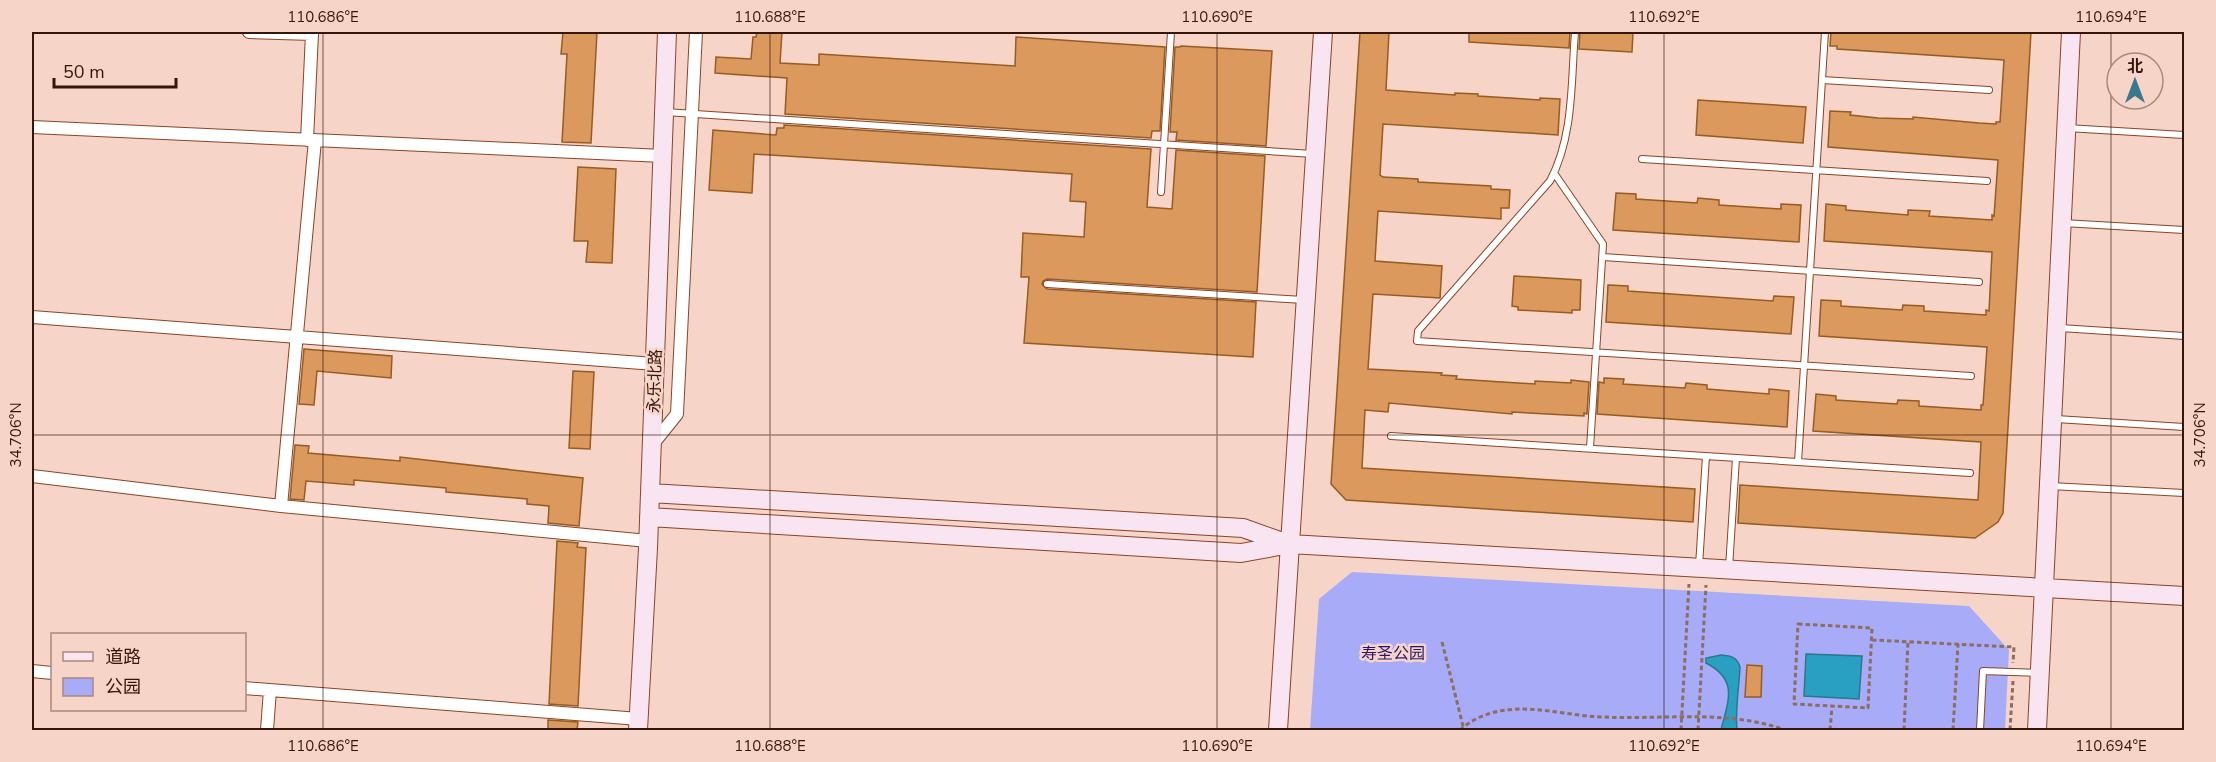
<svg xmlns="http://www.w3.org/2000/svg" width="2216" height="762" font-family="'Nunito Sans','Noto Sans SC',sans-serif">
<rect width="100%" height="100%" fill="#f6d5c8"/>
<path fill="#a8abf8" d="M1352,572L1969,606L2009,650L2005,730H1310L1319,599Z"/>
<path fill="#29a0c1" stroke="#2c778a" stroke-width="1.5" d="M1806,654L1862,656L1859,699L1804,696Z
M1721,655C1731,656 1737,657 1740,667C1739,688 1735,710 1737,730H1721C1728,701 1739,680 1706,663V658Z"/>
<path fill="#db995d" stroke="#965c22" stroke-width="1.5" d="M563,32H597L591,143L562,142L567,54H561Z
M757,32H782L780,63L819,65V54L1015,66L1016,37L1165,47L1160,131H1152L1151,138L785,114L787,78L715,73L716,57L751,59L753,37H756Z
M1360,32H1389L1386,90L1455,95V93L1478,94V96L1540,100V98L1560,99L1558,135L1383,124L1380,175L1383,177L1418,179V182L1491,186V189L1510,190L1509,208H1501V219L1378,211L1375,261L1442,266L1440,298L1373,294L1368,369L1442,373L1441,375L1457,376L1456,379L1535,384V381L1571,383V380L1589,382L1587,414L1584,413V416L1512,412V414L1389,403L1388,412L1365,410L1362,468L1695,489L1693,522L1346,500L1331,484Z
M1469,32H1570L1569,48L1469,42Z
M1580,32H1633L1632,52L1579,49Z
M1831,32H2031L2003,513L1998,522L1975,538L1738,523L1740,485L1978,500L1981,442L1813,431L1816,394L1836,396V400L1897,404L1898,400L1919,401V406L1981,410V405H1983L1987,347L1819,336L1821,300L1841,301V306L1902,310L1903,305L1924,306V311L1986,315V310L1989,311L1992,252L1824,241L1826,204L1846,206V210L1908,215V210L1930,211L1929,216L1992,220V215L1994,216L1998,160L1828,147L1830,111L1851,112L1850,115L1878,118L1913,119V117L1979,123L1996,124V122H2000L2004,60L1837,49V46H1830Z
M1181,46L1272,51L1266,146L1176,140L1177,132H1170L1175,47H1180Z
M1698,100L1806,107L1803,143L1696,135Z
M784,125L1151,149L1147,207L1172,209L1176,150L1265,156L1257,292L1047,279L1043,281L1042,284L1047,289L1256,302L1253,357L1024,343L1029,277H1021L1023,233L1084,237L1086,202L1070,201L1072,174L754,154L752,193L709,190L713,130L776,135L777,128H784Z
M578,167L616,169L612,263L586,262L588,241H574Z
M1616,193L1636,194V199L1697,203L1698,198L1719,200V205L1781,209V204L1801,205L1799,242L1613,230Z
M1514,276L1581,280L1580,310H1572V313L1518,310V307L1512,306Z
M1608,285L1628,286V291L1773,301L1774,296L1794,297L1791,334L1606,322Z
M304,349L392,356L391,378L317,371L314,405L299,404Z
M573,371L594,372L590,449L569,448Z
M1604,378L1624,379L1623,384L1685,388L1686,383L1707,385V389L1769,394V389L1789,391L1787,427L1597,414L1599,382L1604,383Z
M295,445L309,446L308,453L400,461V457L583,478L579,526L548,523L549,506L527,504V499L446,492V488L354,480V485L306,481L304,500L290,499Z
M557,541L578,543L577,547L586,548L578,706L549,704Z
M1747,665L1762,666L1761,697H1745Z
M548,720L578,722L577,730H548Z"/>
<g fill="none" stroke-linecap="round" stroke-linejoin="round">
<g stroke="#8a4427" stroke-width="8">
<path id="lane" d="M1575,32C1571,81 1574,136 1550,181L1418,331L1417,341L1971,376
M1822,80L1989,90
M665,112L1313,154
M2067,128L2184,135
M1642,159L1987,181
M1554,173L1603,244L1590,448
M1161,192L1171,32
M2063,223L2184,230
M1603,257L1979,282
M1047,284L1304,300
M2060,328L2184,336
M2056,419L2184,427
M1391,436L1970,473
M1798,462L1825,32
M2050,486L2184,493
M1699,566L1706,456
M1729,568L1736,458
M1980,730L1983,671L2039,673"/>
</g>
<g stroke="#8a4427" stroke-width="14">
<path id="street" d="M249,32L312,34L307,140
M32,127L663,156
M32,317L655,364
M652,445L677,414L696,32
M32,476L281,506L648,541
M281,506L315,140
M32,671L52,673
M244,688L639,719
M267,730L270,690"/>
</g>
<g stroke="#8a4427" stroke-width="20">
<path id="secondary" d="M650,493L1243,528L1288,544
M649,517L1241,553L1290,544L2184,596
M638,730L648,548L667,32
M1278,730L1323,32
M2037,730L2071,32"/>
</g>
<path stroke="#8c6d60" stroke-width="3" stroke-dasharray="4.5 3" stroke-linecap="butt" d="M1798,624L1872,628L1868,708L1794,704Z
M1872,640L2014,647L2013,663
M1442,642L1464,730
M1460,730C1472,719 1489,712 1506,710C1537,706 1571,716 1602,717C1662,720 1728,709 1785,730
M1681,730L1689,584
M1698,730L1706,585
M1830,730L1832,707
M1904,730L1908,642
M1953,730L1958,644
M2010,730L2013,681"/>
<use href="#lane" stroke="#fff" stroke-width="6"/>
<use href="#street" stroke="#fff" stroke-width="12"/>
<use href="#secondary" stroke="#f9e5f2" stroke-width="18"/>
</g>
<path fill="none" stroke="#34160a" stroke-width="1.5" stroke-opacity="0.45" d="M323,32V730M770,32V730M1217,32V730M1664,32V730M2111,32V730M32,435H2184"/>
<g text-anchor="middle" stroke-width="5" stroke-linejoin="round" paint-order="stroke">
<g font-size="16" fill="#34160a" stroke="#f6d5c8">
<text transform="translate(654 381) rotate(-88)" y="6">永乐北路</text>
</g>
<g font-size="16" fill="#26166e" stroke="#f6d5c8">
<text x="1393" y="659">寿圣公园</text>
</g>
</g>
<rect width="2216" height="762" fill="none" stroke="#f6d5c8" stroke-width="66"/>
<rect x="51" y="633" width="195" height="78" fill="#f6d5c8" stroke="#a8897c" stroke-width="1.5"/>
<rect x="63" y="652" width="30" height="9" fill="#f9e5f2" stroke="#a8897c" stroke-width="1.5"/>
<text x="105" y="663" font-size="18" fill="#34160a">道路</text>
<rect x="63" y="678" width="30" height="18" fill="#a8abf8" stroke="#a8897c" stroke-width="1.5"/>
<text x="105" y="693" font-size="18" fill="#34160a">公园</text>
<g transform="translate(2135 81)"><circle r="28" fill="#f6d5c8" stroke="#a8897c" stroke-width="1.5"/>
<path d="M0-4.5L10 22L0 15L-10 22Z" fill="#39788d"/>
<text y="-9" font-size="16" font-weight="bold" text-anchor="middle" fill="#34160a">北</text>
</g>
<path d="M54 78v9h122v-9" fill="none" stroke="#34160a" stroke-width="3"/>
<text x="63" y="78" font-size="18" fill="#34160a" stroke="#f6d5c8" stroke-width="4.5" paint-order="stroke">50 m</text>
<rect x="33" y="33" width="2150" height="696" fill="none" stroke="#34160a" stroke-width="2"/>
<g font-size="15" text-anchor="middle" fill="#34160a">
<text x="323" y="22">110.686°E</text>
<text x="770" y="22">110.688°E</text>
<text x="1217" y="22">110.690°E</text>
<text x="1664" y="22">110.692°E</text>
<text x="2111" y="22">110.694°E</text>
<text transform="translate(16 435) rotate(-90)" y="5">34.706°N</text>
<text transform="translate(2200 435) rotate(-90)" y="5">34.706°N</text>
<text x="323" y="751">110.686°E</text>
<text x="770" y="751">110.688°E</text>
<text x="1217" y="751">110.690°E</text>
<text x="1664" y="751">110.692°E</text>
<text x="2111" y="751">110.694°E</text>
</g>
</svg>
